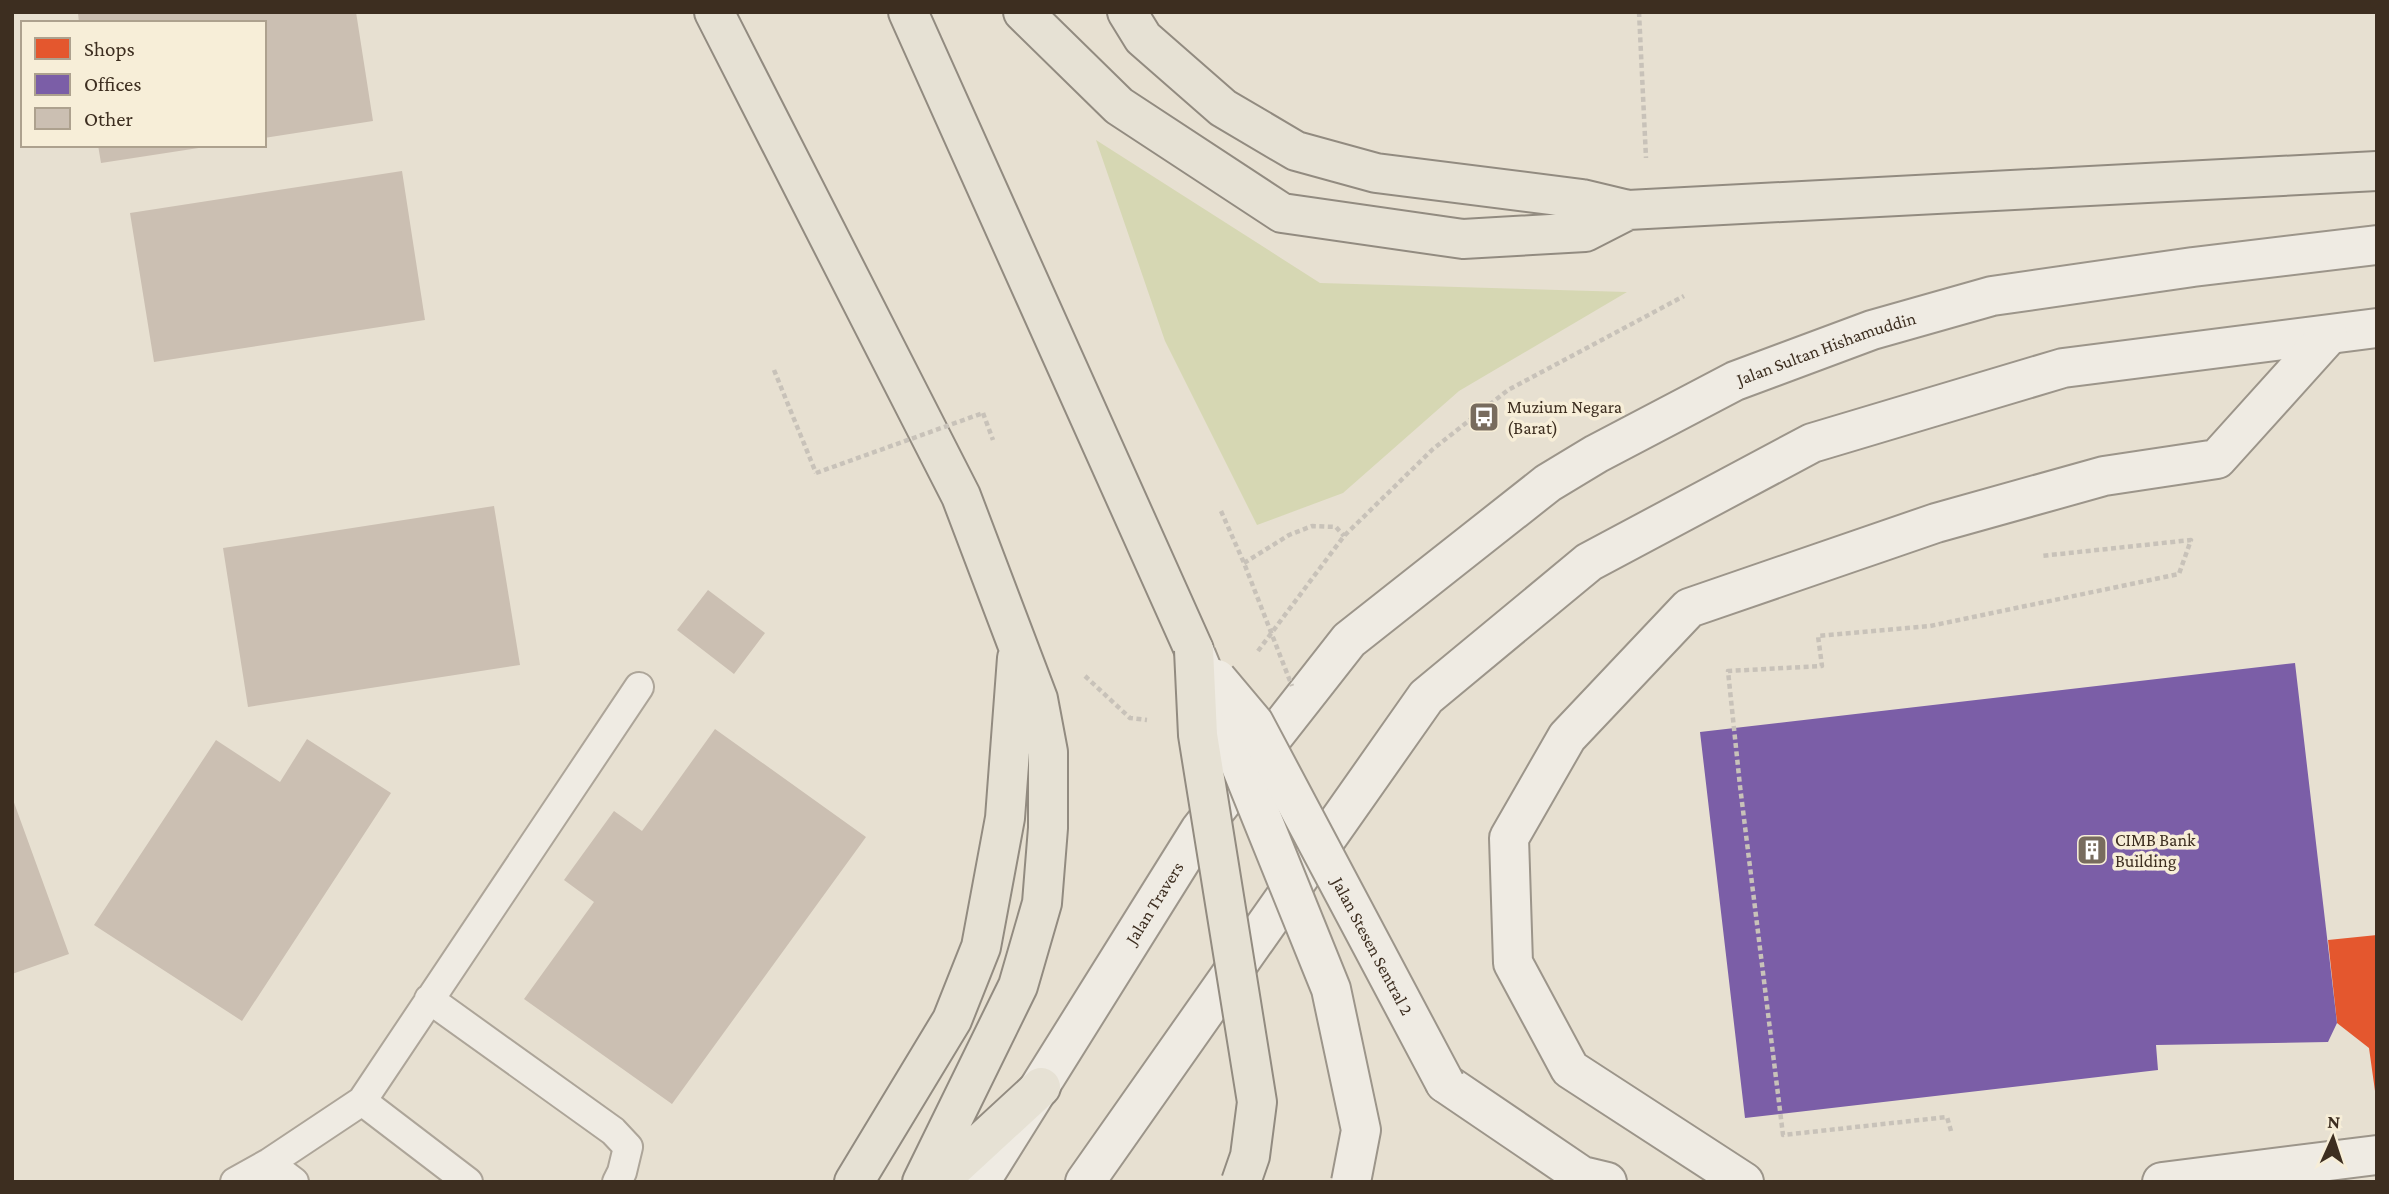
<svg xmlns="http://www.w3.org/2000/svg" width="2389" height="1194" font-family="'Crimson Pro',serif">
<rect width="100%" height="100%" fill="#e7e0d1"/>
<path fill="#d6d7b3" d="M1096,140L1320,283L1627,292L1459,391L1343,493L1257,525L1165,341Z"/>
<path fill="#e4572e" d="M2377,935V1091H2375L2369,1048L2337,1023L2328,940Z"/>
<path fill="#7b5ea7" d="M2295,663L2337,1023L2328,1042L2156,1045L2158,1070L1745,1118L1700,732Z"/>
<path fill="#cbbfb2" d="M85,12H356L373,121L264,138V23H79L78,13Z
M98,145H205V147L101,163Z
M402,171L425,320L154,362L130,213Z
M494,506L520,665L248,707L223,548Z
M708,590L765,633L734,674L677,630Z
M715,729L866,837L672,1104L524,999L594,902L564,880L614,811L642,831Z
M307,739L391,793L242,1021L94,925L216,740L280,782Z
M12,797L69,954L12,974Z"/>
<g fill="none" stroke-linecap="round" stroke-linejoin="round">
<g stroke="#ada599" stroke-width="32">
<path id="lane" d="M429,999L613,1131L628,1147L622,1172L617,1182
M362,1101L468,1182
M269,1163L294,1182
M235,1182L269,1163L362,1101L639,687"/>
</g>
<g stroke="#9c958a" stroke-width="42">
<g id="secondary">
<path d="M1445,1083L1582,1176L1607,1182"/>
<path id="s1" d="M980,1182L1200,830L1349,640L1548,483L1596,454L1735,381L1872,330L1992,296L2193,267L2377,245"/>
<path d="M1085,1182L1426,697L1589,562L1812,443L2063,368L2377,328"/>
<path d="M1744,1182L1570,1069L1513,963L1509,838L1567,737L1689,608L1936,523L2104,476L2217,459L2328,336"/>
<path d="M2162,1182L2377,1155"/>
</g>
</g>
<g stroke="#928b80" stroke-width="42">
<path id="primary" d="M714,12L961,496L1038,699L1048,752V828L1042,903L1018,986L922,1182
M908,12L1194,650
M1023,12L1119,106L1282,213L1463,239L1585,232L1628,210
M1127,12L1143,38L1223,108L1296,151L1376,173L1582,199L1628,210L2377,171
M854,1182L952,1020L981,947L1005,818L1017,658
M938,1182L1041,1087"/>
</g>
<path stroke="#c8c2b9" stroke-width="4.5" stroke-dasharray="5 3.5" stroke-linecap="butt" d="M1639,12L1646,158
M774,370L816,473
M983,413L993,440
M1244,563L1289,535L1312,526L1336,527L1344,536
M1258,651L1344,536L1433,449L1508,390L1684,296
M1085,676L1130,718L1147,720
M1951,1131L1947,1117L1783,1135L1740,786L1728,671L1822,666L1818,636L1930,626L2179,574L2191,540L2041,556"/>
<use href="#lane" stroke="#efebe3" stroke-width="28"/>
<use href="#secondary" stroke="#efebe3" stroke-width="38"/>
<use href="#primary" stroke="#e6e1d4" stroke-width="38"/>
<g stroke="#9c958a" stroke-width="42" stroke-linecap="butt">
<g id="secondary-bridge">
<path d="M1196,655L1331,989L1361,1130L1351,1182"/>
<path id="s2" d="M1217,679L1254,723L1445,1083"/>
</g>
</g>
<g stroke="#928b80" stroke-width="42" stroke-linecap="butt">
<path id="primary-bridge" d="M1194,650L1198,735L1257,1102L1250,1156L1241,1182"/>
</g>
<path stroke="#c8c2b9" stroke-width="4.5" stroke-dasharray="5 3.5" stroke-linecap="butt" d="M816,473L983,413
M1221,511L1244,563L1292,686"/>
<use href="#secondary-bridge" stroke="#efebe3" stroke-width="38"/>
<use href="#primary-bridge" stroke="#e6e1d4" stroke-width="38"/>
</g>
<defs>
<g id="bus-square" transform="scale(1.575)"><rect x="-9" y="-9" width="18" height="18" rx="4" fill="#786c5e" stroke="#f7eed8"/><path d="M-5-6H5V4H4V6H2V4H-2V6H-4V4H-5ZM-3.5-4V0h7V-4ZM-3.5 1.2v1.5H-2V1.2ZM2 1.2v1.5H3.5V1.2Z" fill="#fff"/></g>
<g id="building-square" transform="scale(1.575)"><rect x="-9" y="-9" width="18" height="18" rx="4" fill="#786c5e" stroke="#f7eed8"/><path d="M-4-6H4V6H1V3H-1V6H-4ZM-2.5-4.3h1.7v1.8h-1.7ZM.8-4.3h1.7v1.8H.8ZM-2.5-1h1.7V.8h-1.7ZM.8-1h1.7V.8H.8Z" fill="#fff"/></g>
</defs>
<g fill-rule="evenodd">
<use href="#bus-square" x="1484" y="417"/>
<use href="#building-square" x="2092" y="850"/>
</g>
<g text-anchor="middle" stroke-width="7" stroke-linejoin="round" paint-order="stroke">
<g font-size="18" fill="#3d2e20" stroke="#f7eed8">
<text dy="6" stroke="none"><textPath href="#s1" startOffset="1220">Jalan Sultan Hishamuddin</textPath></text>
<text dy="6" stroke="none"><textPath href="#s1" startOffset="329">Jalan Travers</textPath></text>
<text dy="6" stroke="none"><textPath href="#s2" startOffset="310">Jalan Stesen Sentral 2</textPath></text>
</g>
<g font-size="18" fill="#3d2e20" stroke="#f7eed8" text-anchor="start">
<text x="1507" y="413">Muzium Negara<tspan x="1507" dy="21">(Barat)</tspan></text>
<text x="2115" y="846">CIMB Bank<tspan x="2115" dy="21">Building</tspan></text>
</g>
</g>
<rect width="2389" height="1194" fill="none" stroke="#3d2e20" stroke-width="28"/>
<rect x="21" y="21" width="245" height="126" fill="#f7eed8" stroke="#ada18e" stroke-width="2"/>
<rect x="35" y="38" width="35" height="21" fill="#e4572e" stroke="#ada18e" stroke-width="2"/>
<text x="84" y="56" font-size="21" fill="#3d2e20">Shops</text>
<rect x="35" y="74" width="35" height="21" fill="#7b5ea7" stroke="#ada18e" stroke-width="2"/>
<text x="84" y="91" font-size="21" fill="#3d2e20">Offices</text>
<rect x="35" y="108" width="35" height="21" fill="#cbbfb2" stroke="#ada18e" stroke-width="2"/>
<text x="84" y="126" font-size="21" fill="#3d2e20">Other</text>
<g transform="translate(2333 1138) rotate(3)" stroke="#f7eed8" stroke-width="5" paint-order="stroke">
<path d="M0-5L12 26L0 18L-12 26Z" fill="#3d2e20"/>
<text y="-10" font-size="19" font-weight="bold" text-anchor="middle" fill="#3d2e20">N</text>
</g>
</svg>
